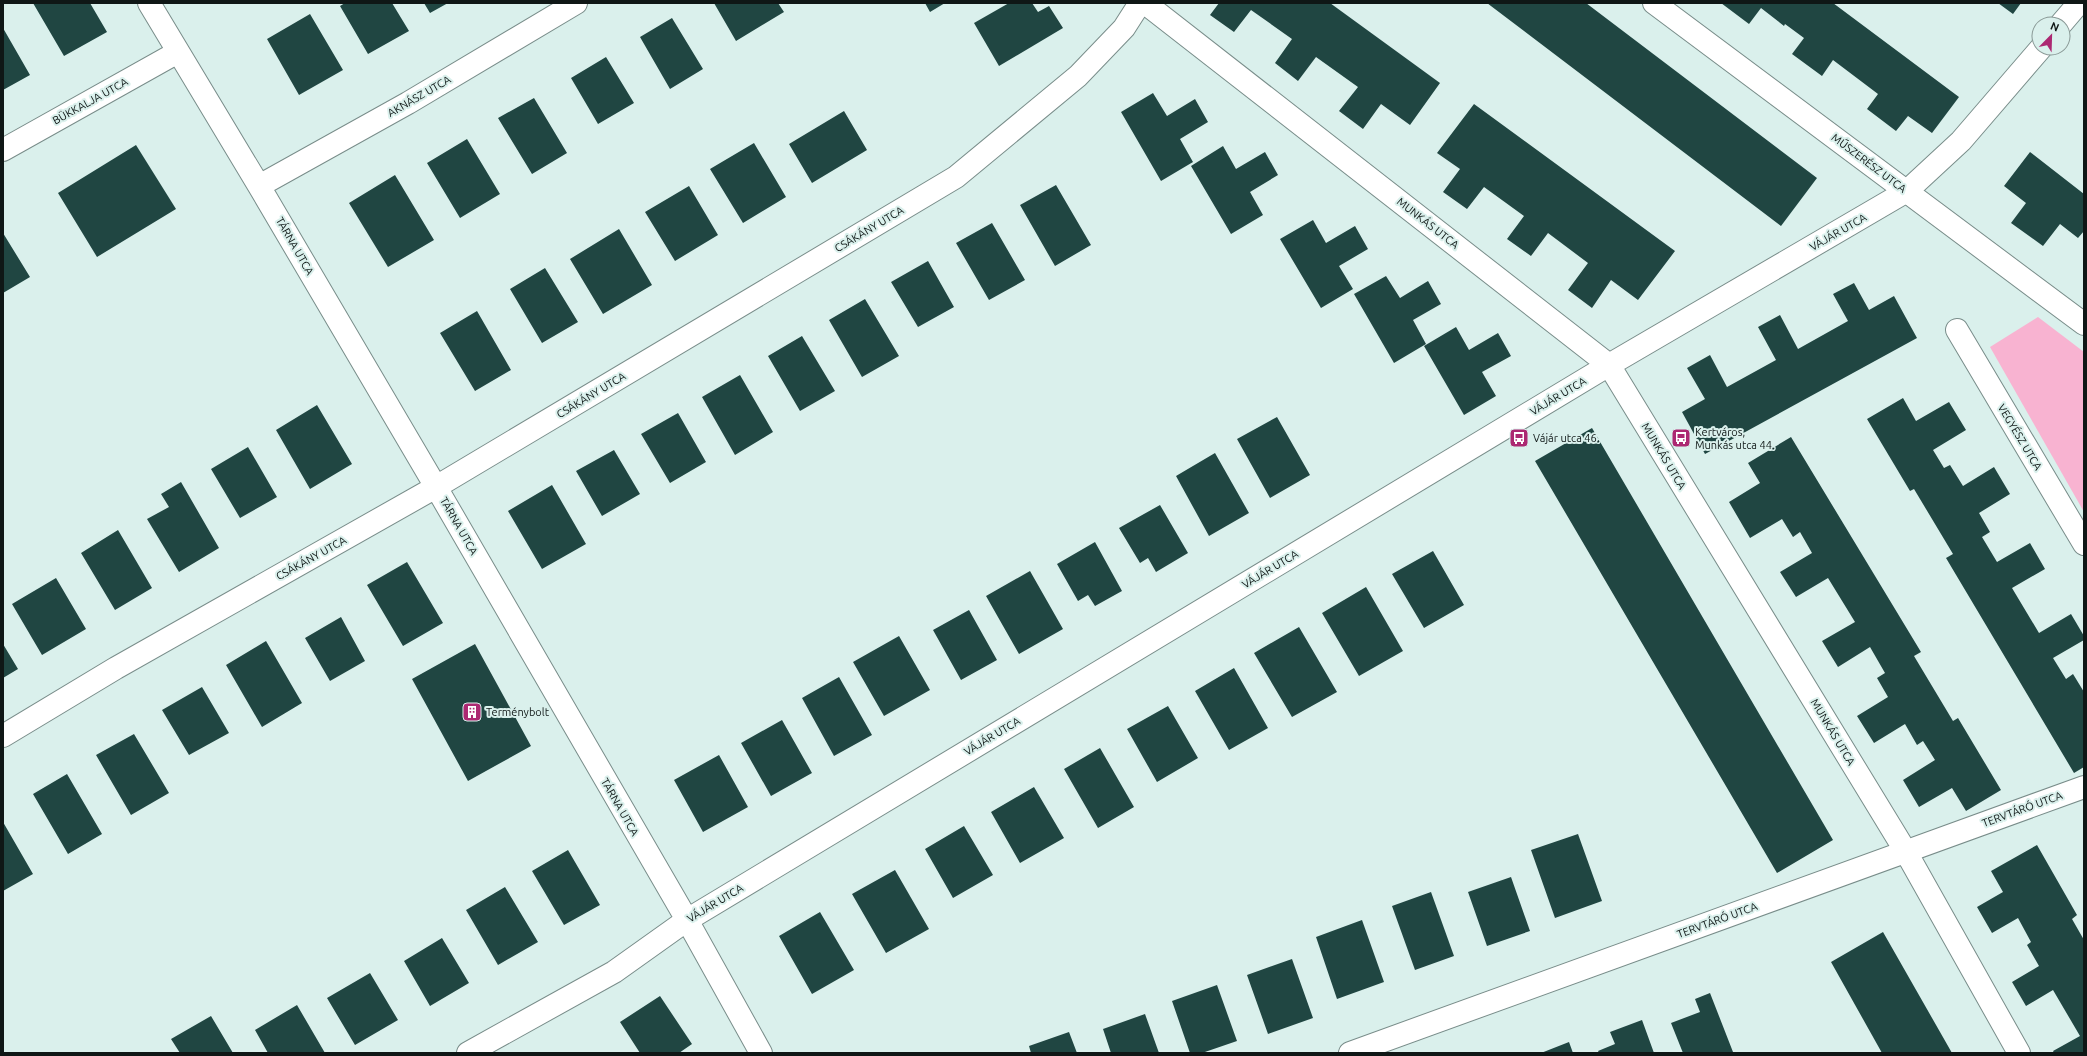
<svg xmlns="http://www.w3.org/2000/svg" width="2087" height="1056" font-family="Ubuntu,sans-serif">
<rect width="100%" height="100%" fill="#daf0ec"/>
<path fill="#f8b3d1" d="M2038,317L2084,352V512L1990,347Z"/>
<path fill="#204642" d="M33,3H90L107,32L64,56Z
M345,3H392L409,31L368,54L340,6Z
M424,3H448L430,13Z
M714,3H778L784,12L736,41Z
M925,3H945L930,12Z
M1009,3H1032L1038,12L1049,6L1063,28L999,66L974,23Z
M1219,3H1330L1440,83L1410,125L1381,104L1363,129L1339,111L1358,87L1316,57L1298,81L1275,63L1292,39L1251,10L1234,32L1210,15Z
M1487,3H1586L1817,178L1781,226Z
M1721,3H1833L1959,97L1932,133L1908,116L1896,131L1867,109L1878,94L1833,60L1822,76L1792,54L1804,38L1785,24L1784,26L1761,8L1749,24Z
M1998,3H2021L2013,14Z
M310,14L343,70L299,95L267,39Z
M672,18L703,69L670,89L640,37Z
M3,28L30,75L3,90Z
M606,57L634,103L598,124L571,78Z
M1153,93L1167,116L1195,99L1208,122L1180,139L1193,162L1161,181L1121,112Z
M534,98L567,153L532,174L498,118Z
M1474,104L1675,251L1638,300L1611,280L1592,308L1568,290L1588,263L1548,233L1531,256L1507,239L1524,216L1484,187L1467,209L1443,192L1460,169L1437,153Z
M844,111L867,150L812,183L789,144Z
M467,139L500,194L460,218L427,163Z
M754,143L786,197L743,223L710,169Z
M136,145L176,209L97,257L58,193Z
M1223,146L1236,169L1265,152L1278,175L1250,192L1263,215L1231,234L1191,166Z
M2030,152L2084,194V231L2078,238L2060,224L2043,246L2011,223L2026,203L2004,186Z
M395,175L434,240L388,267L349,203Z
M1056,185L1091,245L1055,266L1020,205Z
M689,186L718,235L675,261L645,212Z
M1313,220L1326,243L1355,226L1368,249L1339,266L1353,289L1321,308L1280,239Z
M992,223L1025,280L989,300L956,243Z
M619,229L652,285L603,314L570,259Z
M3,233L30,277L3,293Z
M928,261L954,307L918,327L891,282Z
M545,268L578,322L542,343L510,289Z
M1386,276L1400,298L1428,281L1441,304L1413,320L1426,344L1394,363L1354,294Z
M1854,283L1869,310L1894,296L1917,338L1705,454L1682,412L1705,399L1687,368L1710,355L1727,387L1776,360L1758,327L1780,315L1798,349L1848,321L1833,294Z
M865,299L899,356L862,377L829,320Z
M477,311L511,370L475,391L440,333Z
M1456,327L1469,350L1498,333L1511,356L1482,372L1496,396L1464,415L1424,346Z
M802,336L835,391L800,411L768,356Z
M740,375L773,432L735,455L702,397Z
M1903,398L1916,421L1949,402L1966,430L1933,450L1944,468L1950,465L1963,486L1994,467L2010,494L1979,513L1990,532L1982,537L1997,562L2030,543L2045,569L2012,588L2039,633L2071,614L2084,636V640L2053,658L2066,679L2073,674L2084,692V767L2074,773L1946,558L1953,554L1914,489L1910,491L1867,419Z
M317,405L352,464L310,489L276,430Z
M678,413L706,462L670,483L641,434Z
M1277,417L1310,475L1270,498L1237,439Z
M1592,428L1833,840L1777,873L1535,461Z
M1791,437L1921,652L1914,656L1953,721L1958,718L2001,790L1966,811L1952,788L1919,807L1903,780L1935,760L1923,741L1917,745L1905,724L1874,743L1857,716L1888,697L1877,678L1885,673L1870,647L1838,667L1822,641L1855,622L1828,578L1796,597L1780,572L1812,553L1800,532L1793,537L1782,519L1750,538L1729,502L1760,483L1748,463Z
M248,447L277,497L240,518L211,469Z
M614,450L640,494L602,516L576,471Z
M1215,453L1249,513L1209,536L1176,476Z
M181,482L219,548L179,572L147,519L169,507L161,494Z
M552,485L586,544L542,569L508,511Z
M1160,505L1188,553L1156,572L1148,558L1140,563L1119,528Z
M118,530L152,588L115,610L81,553Z
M1095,542L1122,591L1095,606L1088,595L1078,601L1057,564Z
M1433,551L1464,605L1424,628L1392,574Z
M407,562L443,623L403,646L367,585Z
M1030,571L1063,629L1019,654L986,596Z
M56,578L86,629L42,655L12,604Z
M1366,587L1403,651L1359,676L1322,613Z
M969,610L997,660L961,680L933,630Z
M341,617L365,661L330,681L305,638Z
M1299,627L1337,692L1292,717L1254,653Z
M899,636L930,690L884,716L853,662Z
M266,641L302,703L262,727L226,665Z
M3,644L18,669L3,678Z
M475,644L531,746L468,781L412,679Z
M1234,668L1268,728L1229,750L1195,691Z
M839,677L872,735L834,756L802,698Z
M202,687L229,733L189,755L162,710Z
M1168,706L1198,758L1157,782L1127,729Z
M782,720L812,773L771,796L741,743Z
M134,734L169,793L131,815L96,755Z
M1100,748L1134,807L1098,828L1064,769Z
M719,755L748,807L703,832L674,780Z
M67,774L102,834L68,854L33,794Z
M1034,787L1064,838L1020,863L991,812Z
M3,822L33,874L3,891Z
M964,826L993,875L953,898L925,849Z
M1578,834L1602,901L1555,918L1531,850Z
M2037,845L2077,915L2072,919L2084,940V1053H2054L2053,1051L2080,1036L2053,990L2026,1006L2012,982L2039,966L2027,945L2031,942L2018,918L1992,933L1977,907L2003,892L1991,871Z
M568,850L600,905L564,925L532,871Z
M895,870L929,929L886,953L852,894Z
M1511,877L1530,931L1487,946L1468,892Z
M505,887L538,942L498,965L466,910Z
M1431,892L1454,956L1415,970L1392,906Z
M820,912L854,970L812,994L779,936Z
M1362,920L1384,982L1337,999L1316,937Z
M1883,932L1952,1053H1882L1831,962Z
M442,938L469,983L430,1006L404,961Z
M1292,959L1313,1018L1268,1034L1247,975Z
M370,973L398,1020L355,1045L327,998Z
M1217,985L1237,1041L1202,1053H1190L1172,1001Z
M1710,993L1733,1052L1683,1053L1671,1023L1700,1012L1695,999Z
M660,996L692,1044L679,1053H640L620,1022Z
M297,1005L325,1053H268L255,1030Z
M1145,1014L1159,1053H1111L1103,1029Z
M211,1016L233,1053H180L171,1039Z
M1642,1020L1654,1053H1599L1598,1051L1615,1044L1610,1032Z
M1069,1032L1077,1053H1031L1029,1046Z
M1569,1042L1573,1053H1541Z"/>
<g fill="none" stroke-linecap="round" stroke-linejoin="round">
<g stroke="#798d8a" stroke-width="24">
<path id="minor" d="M149,3L259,186L436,487L687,920L761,1053
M1145,3L1609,365L1906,852L2019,1053
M1654,3L2084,324
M2061,24L2079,3
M3,150L178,52
M259,186L408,103L576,3
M1957,330L2084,544
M3,736L116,668L436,487L956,177L1078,76L1124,28L1140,3
M468,1053L614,972L687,920L1609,365L1907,191L1961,141L2041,48
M1350,1053L2084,787"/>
</g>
<use href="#minor" stroke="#fff" stroke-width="22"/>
</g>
<defs>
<g id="bus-square" transform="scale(1)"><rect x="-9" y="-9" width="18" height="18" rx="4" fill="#ac2872" stroke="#daf0ec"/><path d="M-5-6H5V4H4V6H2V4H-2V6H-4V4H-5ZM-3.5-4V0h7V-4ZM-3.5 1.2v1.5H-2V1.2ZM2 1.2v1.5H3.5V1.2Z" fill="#fff"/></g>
<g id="building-square" transform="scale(1)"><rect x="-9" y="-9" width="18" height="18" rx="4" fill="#ac2872" stroke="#daf0ec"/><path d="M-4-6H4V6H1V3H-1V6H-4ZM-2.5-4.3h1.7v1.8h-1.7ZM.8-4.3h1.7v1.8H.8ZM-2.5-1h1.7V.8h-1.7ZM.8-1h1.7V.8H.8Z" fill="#fff"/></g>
</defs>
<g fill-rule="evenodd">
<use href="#bus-square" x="1519" y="438"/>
<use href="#bus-square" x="1681" y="438"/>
<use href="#building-square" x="472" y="712"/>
</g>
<g text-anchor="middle" stroke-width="4" stroke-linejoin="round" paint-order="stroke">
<g font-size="11" fill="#0f1716" stroke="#daf0ec">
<text transform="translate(419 96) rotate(-30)" y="4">AKNÁSZ UTCA</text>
<text transform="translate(90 101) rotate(-29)" y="4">BÜKKALJA UTCA</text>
<text transform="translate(1869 163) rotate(37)" y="4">MŰSZERÉSZ UTCA</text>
<text transform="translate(1428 223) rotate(38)" y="4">MUNKÁS UTCA</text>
<text transform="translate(869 229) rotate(-31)" y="4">CSÁKÁNY UTCA</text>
<text transform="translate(1838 232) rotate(-30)" y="4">VÁJÁR UTCA</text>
<text transform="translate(295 246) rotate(60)" y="4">TÁRNA UTCA</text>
<text transform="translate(591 395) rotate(-31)" y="4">CSÁKÁNY UTCA</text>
<text transform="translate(1558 396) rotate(-31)" y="4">VÁJÁR UTCA</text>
<text transform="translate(2020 437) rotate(59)" y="4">VEGYÉSZ UTCA</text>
<text transform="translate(1664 456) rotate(59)" y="4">MUNKÁS UTCA</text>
<text transform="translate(459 526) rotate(60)" y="4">TÁRNA UTCA</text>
<text transform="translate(311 558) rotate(-29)" y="4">CSÁKÁNY UTCA</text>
<text transform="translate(1270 569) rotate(-31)" y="4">VÁJÁR UTCA</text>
<text transform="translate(1833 732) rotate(59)" y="4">MUNKÁS UTCA</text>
<text transform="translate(992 736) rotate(-31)" y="4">VÁJÁR UTCA</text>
<text transform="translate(620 807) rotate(60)" y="4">TÁRNA UTCA</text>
<text transform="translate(2022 809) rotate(-20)" y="4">TERVTÁRÓ UTCA</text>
<text transform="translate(715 903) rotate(-31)" y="4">VÁJÁR UTCA</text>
<text transform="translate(1717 920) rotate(-20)" y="4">TERVTÁRÓ UTCA</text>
</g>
<g font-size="11" fill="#0f1716" stroke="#daf0ec" text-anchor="start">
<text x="1695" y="436">Kertváros,<tspan x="1695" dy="13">Munkás utca 44.</tspan></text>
<text x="1533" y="442">Vájár utca 46.</text>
<text x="486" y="716">Terménybolt</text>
</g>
</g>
<rect width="2087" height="1056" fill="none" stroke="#0f1716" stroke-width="8"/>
<g transform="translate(2051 36) rotate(23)"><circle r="19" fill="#daf0ec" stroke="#899996"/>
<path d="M0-3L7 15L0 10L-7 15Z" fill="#ac2872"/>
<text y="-6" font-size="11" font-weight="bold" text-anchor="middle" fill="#0f1716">N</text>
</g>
</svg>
